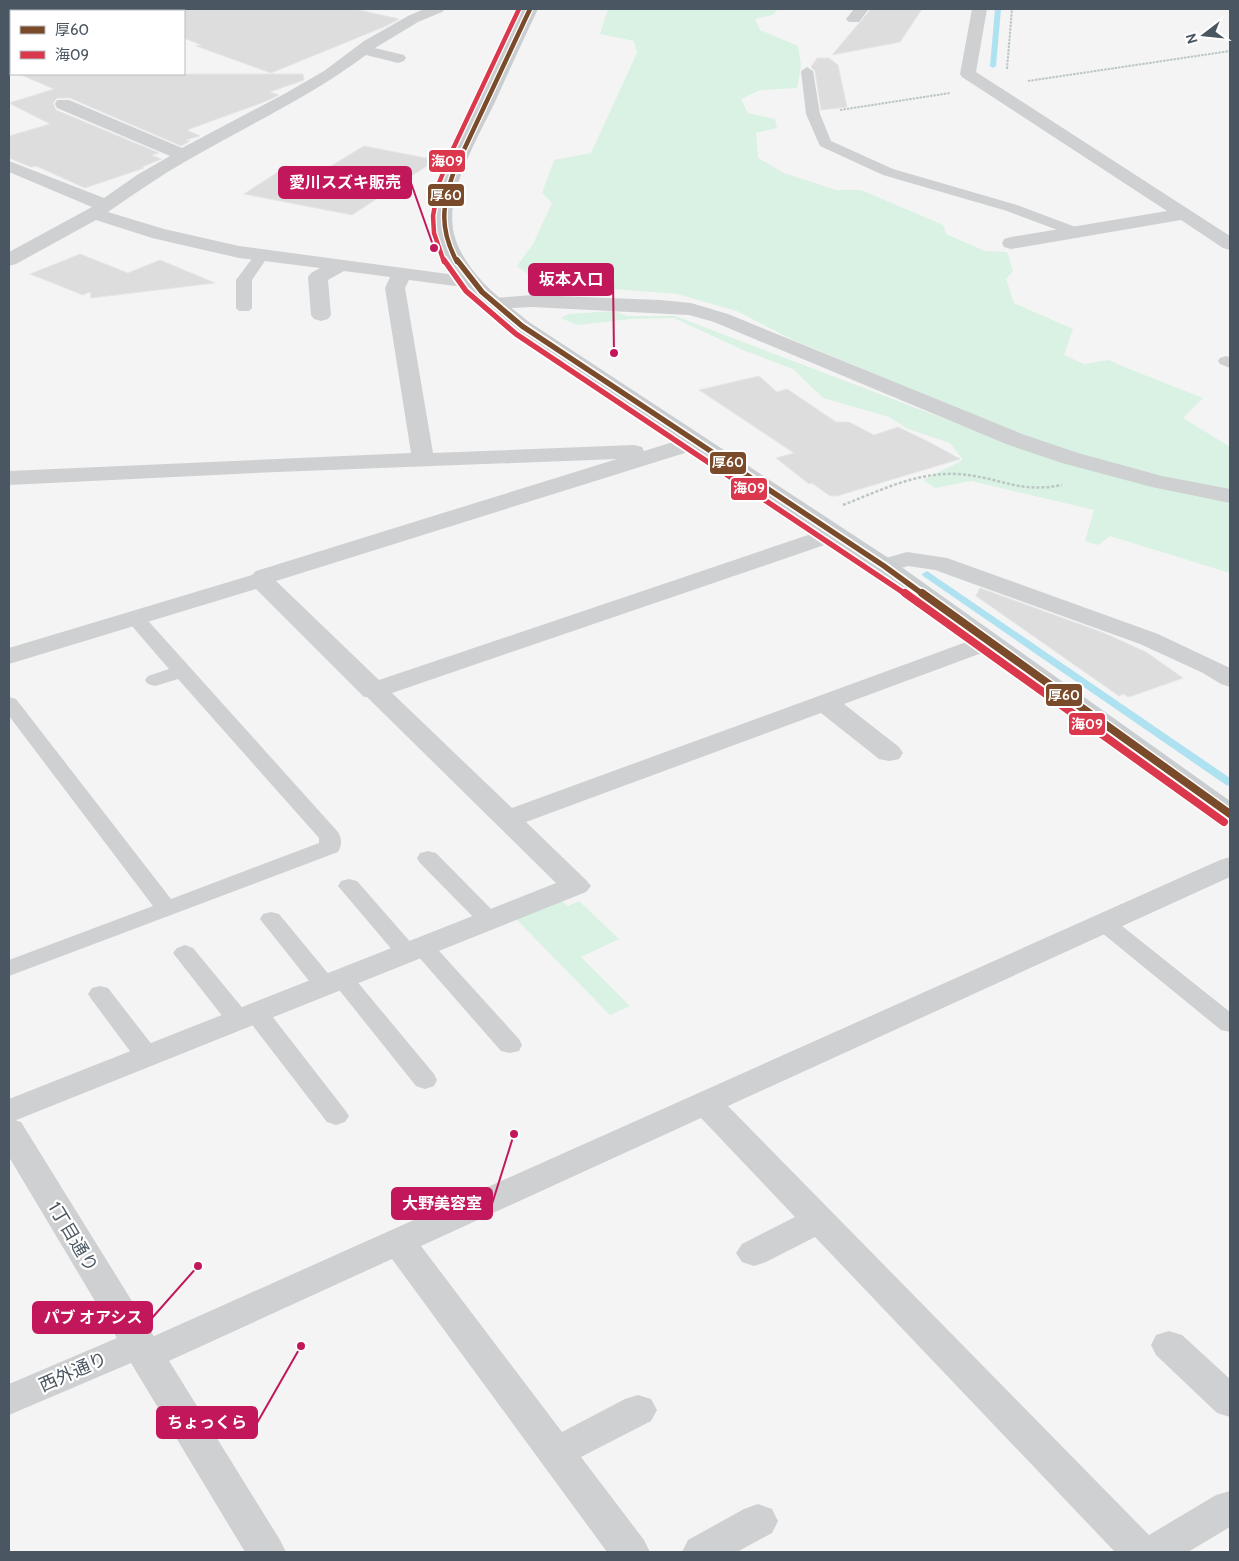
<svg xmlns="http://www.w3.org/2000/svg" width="1239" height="1561" font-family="Cabin,'Noto Sans JP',sans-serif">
<rect width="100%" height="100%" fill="#f4f4f4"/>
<path fill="#d9f2e3" d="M608,9H778L773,15L755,19L760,30L798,46L801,65L797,88L760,90L741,99L748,113L775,119L777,128L756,133L758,158L784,173L836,190H861L943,225L946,234L985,251L1007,252L1013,271L1006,279L1014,303L1073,329L1064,355L1084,364L1109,360L1119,365L1203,398L1183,418L1230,447V492L1226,500L1230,501V573L1110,536L1098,545L1085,541L1094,510L971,481L935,488L923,480L963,460L950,443L908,429L889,417L823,398L793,369L743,350L674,318L630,319L577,325L561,318L569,314L614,311L627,316H675L974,430L992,423L789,338L737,311L677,294L540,283L517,266L533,244L552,203L542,193L554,160L591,153L637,53L634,41L600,34Z
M561,900L568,906L579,901L619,939L581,957L630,1006L610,1015L516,919Z"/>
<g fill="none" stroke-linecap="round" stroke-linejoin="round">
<path fill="#aee2f0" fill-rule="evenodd" d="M995,9H1001L996,66L993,68L990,66Z
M927,571L1230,778V786L1226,785L923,576L922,574Z"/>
</g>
<path fill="#ddddde" stroke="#e5e6e7" d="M156,9H355L399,19L386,26L271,73L196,46L201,45L184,38V11H154Z
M871,9H922L900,42L832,55Z
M817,58H829L838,65L847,107L821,110L815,71L811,67Z
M19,74H303L304,80L270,92L279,95L264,102L187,130L200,136L186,140L190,141L181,146L70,98H57L53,103L56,110L159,153L152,155L161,159L142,167L144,168L85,188L36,166L31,167L9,158V136L50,124L9,103L54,89Z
M364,146L436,160L352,215L244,194L287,166L321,172Z
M80,254L128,273L160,260L215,283L91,298L90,292L83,295L30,274Z
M759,376L777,392L787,389L836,422H849L874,435L898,427L931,443L960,459L837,496H830L812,483L809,484L776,458L794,453L699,390Z
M980,588L1104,633L1146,652L1183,678L1129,697L1123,694L1119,696L976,596Z"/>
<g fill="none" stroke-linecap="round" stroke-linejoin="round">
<path stroke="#bcc7c4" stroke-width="2" stroke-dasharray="2.5 1" stroke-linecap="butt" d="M1007,69L1012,9
M1028,81L1230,51
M840,110L950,93"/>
<path stroke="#bcc7c4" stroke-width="2.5" stroke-dasharray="3 2" stroke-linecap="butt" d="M843,505C879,491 916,472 957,474C997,476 1018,494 1062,485"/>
<path fill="#ced0d2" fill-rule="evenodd" d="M807,67L813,71L820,114L831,141L893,169L1017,205L1081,229L1083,232L1081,235H1071L1007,211L883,175L820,146L806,114L801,71Z
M262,251L267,252L269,255L252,280V308L249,311H239L236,308V280L257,252Z
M1226,356L1230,357V368L1220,364L1218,361L1220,358Z
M135,612L142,614L338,832C342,839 342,845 338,852L9,976V960L153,906L9,716V697L16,699L171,899L319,843V838L178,679L155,686L148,684L145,680L148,676L169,669L125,618L128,614Z
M428,851L436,853L497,915L500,920L497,925L489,927L481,925L420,863L417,858L420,853Z
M349,879L357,881L413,945L415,942L423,939L431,942L519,1039L522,1045L519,1051L510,1053L501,1051L417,955L415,958L407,961L399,958L338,886L341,881Z
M271,912L279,914L331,977L334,973L342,970L350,973L434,1074L437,1080L434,1086L425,1089L416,1086L336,986L333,991L325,993L317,991L260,919L263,914Z
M1104,916L1112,918L1230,1012V1032L1221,1030L1096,928L1092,923L1096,918Z
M185,945L193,948L245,1011L247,1007L256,1005L265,1007L345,1110L349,1116L345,1122L336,1125L327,1122L250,1022L248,1026L239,1028L230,1026L173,953L177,948Z
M100,986L108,988L156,1050L159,1056L156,1062L147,1064L138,1062L92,1000L88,994L92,988Z"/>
<path fill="#ced0d2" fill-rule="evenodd" d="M63,9H87L85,11H62Z
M134,9H154L152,11H133Z
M424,9H445L442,12L418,22L375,48L404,55L406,58L404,61L398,63L366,55C310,97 248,125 188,160C160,176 134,194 108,212L164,229L239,246L478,278L481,282L478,286L471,288L409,280L405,288L433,453L634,445L642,447L644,451L696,435L704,437L707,442L704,447L276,581L379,680L826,529L834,527L842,529L846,534L842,539L392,693L512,808L980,637L989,634L998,637L1002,642L998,647L844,704L899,747L903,753L899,759L889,761L879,759L821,713L526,822L586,880L591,886L586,892L9,1123V1099L556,883L367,697H364L256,589L9,664V648L252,575L256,571L617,459L277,472L9,485V471L411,453L385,288L390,277L344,271L328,280L331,315L328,319L321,321L314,319L311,315L308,277L311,273L320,268L239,258L152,238L96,220L16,264L9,266V252L92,207L9,172V161L104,198L137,175L170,156L57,108L55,104L57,100H69L182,148L286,93L324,71L364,41L408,16Z
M854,9H869L859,22H849L846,19Z
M972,9H987L976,72L1230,236V250L1223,248L1181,220L1011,249L1004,247L1002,243L1004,239L1011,237L1167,211L962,77L960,74Z
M11,21V31L9,32V22Z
M11,60V70L9,71V61Z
M532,295L660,300L691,303L728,314L1022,434L1078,453L1162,476L1230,489V503L1152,487L1062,463L1006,444L714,322L689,315L532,307L492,309L485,307L482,303L485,299Z
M907,552L947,558L1158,634L1230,668V687L1221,684L1203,673L1140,644L935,570L908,566L884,573L875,571L872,566L875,561Z
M1230,857V877L728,1106L1149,1535L1216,1495L1230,1491V1527L1188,1552H1115L815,1237L766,1262L754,1266L742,1262L736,1253L742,1244L795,1217L701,1118L421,1246L562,1432L625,1399L638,1395L651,1399L657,1410L651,1421L581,1457L644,1540L650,1552H607L392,1259L160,1365L147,1369L134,1365L129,1355L134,1345L1220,860Z
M1169,1331L1182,1335L1230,1379V1417L1217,1413L1156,1355L1151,1345L1156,1335Z
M758,1504L772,1509L778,1521L772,1533L737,1552H682L688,1540L744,1509Z"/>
<path fill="#ced0d2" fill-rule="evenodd" d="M9,1118L21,1122L280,1540L286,1552H245L131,1363L9,1415V1384L117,1338L9,1157Z"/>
<path fill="#caced1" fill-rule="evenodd" d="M522,9H538C523,40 509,71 495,102C478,138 444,193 454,234C464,272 500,299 529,322L893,561L1230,801V822L1220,820L875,571L515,330C480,302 432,265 434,215C434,200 440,185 445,171Z"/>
<g stroke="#fff" stroke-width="7">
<path id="bus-1-far2" d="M457,262C439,228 442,206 454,171L530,9"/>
</g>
<g stroke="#fff" stroke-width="9">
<path id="bus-1-far1" d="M457,260L482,292L522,326L884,566L924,595"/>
</g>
<g stroke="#fff" stroke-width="11">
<path id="bus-1" d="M922,593L1230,814"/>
</g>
<g stroke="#fff" stroke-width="7">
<path id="bus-2-far2" d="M444,262L434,233L433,216L439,183L452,151L519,9"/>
</g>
<g stroke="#fff" stroke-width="9">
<path id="bus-2-far1" d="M444,260L466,291L516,334L907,595"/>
</g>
<g stroke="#fff" stroke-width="11">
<path id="bus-2" d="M905,593L1224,822"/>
</g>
<use href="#bus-1-far2" stroke="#7a4b2a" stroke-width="4.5"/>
<use href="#bus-1-far1" stroke="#7a4b2a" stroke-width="5.5"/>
<use href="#bus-1" stroke="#7a4b2a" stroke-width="8"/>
<use href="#bus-2-far2" stroke="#db374d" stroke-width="4.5"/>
<use href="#bus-2-far1" stroke="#db374d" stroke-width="5.5"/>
<use href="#bus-2" stroke="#db374d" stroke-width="8"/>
</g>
<g text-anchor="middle" stroke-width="4.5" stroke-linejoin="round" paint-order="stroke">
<g font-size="18" fill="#4a5661" stroke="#fff">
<text transform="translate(73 1237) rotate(59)" y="6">1丁目通り</text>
<text transform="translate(73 1372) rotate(-24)" y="6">西外通り</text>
</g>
</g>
<path fill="none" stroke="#c2185b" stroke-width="2" d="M434 248L411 183M614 353L613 279M514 1134L492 1204M198 1266L152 1318M301 1346L257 1423"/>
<g fill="#c2185b" stroke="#fff" stroke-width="2">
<circle cx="434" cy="248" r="5"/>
<circle cx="614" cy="353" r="5"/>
<circle cx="514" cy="1134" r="5"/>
<circle cx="198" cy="1266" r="5"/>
<circle cx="301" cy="1346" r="5"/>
</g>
<g fill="#c2185b" stroke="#c2185b" stroke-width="2">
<rect x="279" y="167" width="132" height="31" rx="5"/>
<rect x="529" y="264" width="84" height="31" rx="5"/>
<rect x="392" y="1188" width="100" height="31" rx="5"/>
<rect x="33" y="1302" width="119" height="31" rx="5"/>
<rect x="157" y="1407" width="100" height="31" rx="5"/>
</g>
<g font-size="16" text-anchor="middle" font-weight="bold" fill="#fff">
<text x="345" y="188">愛川スズキ販売</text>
<text x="571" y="285">坂本入口</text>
<text x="442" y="1209">大野美容室</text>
<text x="93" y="1323">パブ オアシス</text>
<text x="207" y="1428">ちょっくら</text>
</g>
<g stroke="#fff" stroke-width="2">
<rect x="428" y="149" width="38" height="24" rx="5" fill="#db374d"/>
<rect x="427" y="183" width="38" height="24" rx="5" fill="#7a4b2a"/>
<rect x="709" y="451" width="38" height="24" rx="5" fill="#7a4b2a"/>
<rect x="730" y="477" width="38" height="24" rx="5" fill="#db374d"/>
<rect x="1045" y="683" width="38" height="24" rx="5" fill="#7a4b2a"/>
<rect x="1068" y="712" width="38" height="24" rx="5" fill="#db374d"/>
</g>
<g font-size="14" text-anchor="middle" font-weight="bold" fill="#fff">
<text x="447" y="166">海09</text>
<text x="446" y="200">厚60</text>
<text x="728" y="467">厚60</text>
<text x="749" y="493">海09</text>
<text x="1064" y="700">厚60</text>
<text x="1087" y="729">海09</text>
</g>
<rect width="1239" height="1561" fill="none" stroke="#4a5661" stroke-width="20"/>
<rect x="10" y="10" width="175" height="65" fill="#ffffff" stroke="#b7bbc0"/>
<rect x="20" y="26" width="25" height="8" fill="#7a4b2a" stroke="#b7bbc0"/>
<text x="55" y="35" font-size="15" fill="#4a5661">厚60</text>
<rect x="20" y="51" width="25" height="8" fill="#db374d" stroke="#b7bbc0"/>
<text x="55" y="60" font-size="15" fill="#4a5661">海09</text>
<g transform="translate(1204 35) rotate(254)" stroke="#ffffff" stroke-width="4" paint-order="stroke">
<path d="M0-4L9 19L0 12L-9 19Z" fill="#4a5661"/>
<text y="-8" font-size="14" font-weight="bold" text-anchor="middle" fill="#4a5661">N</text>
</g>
</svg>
